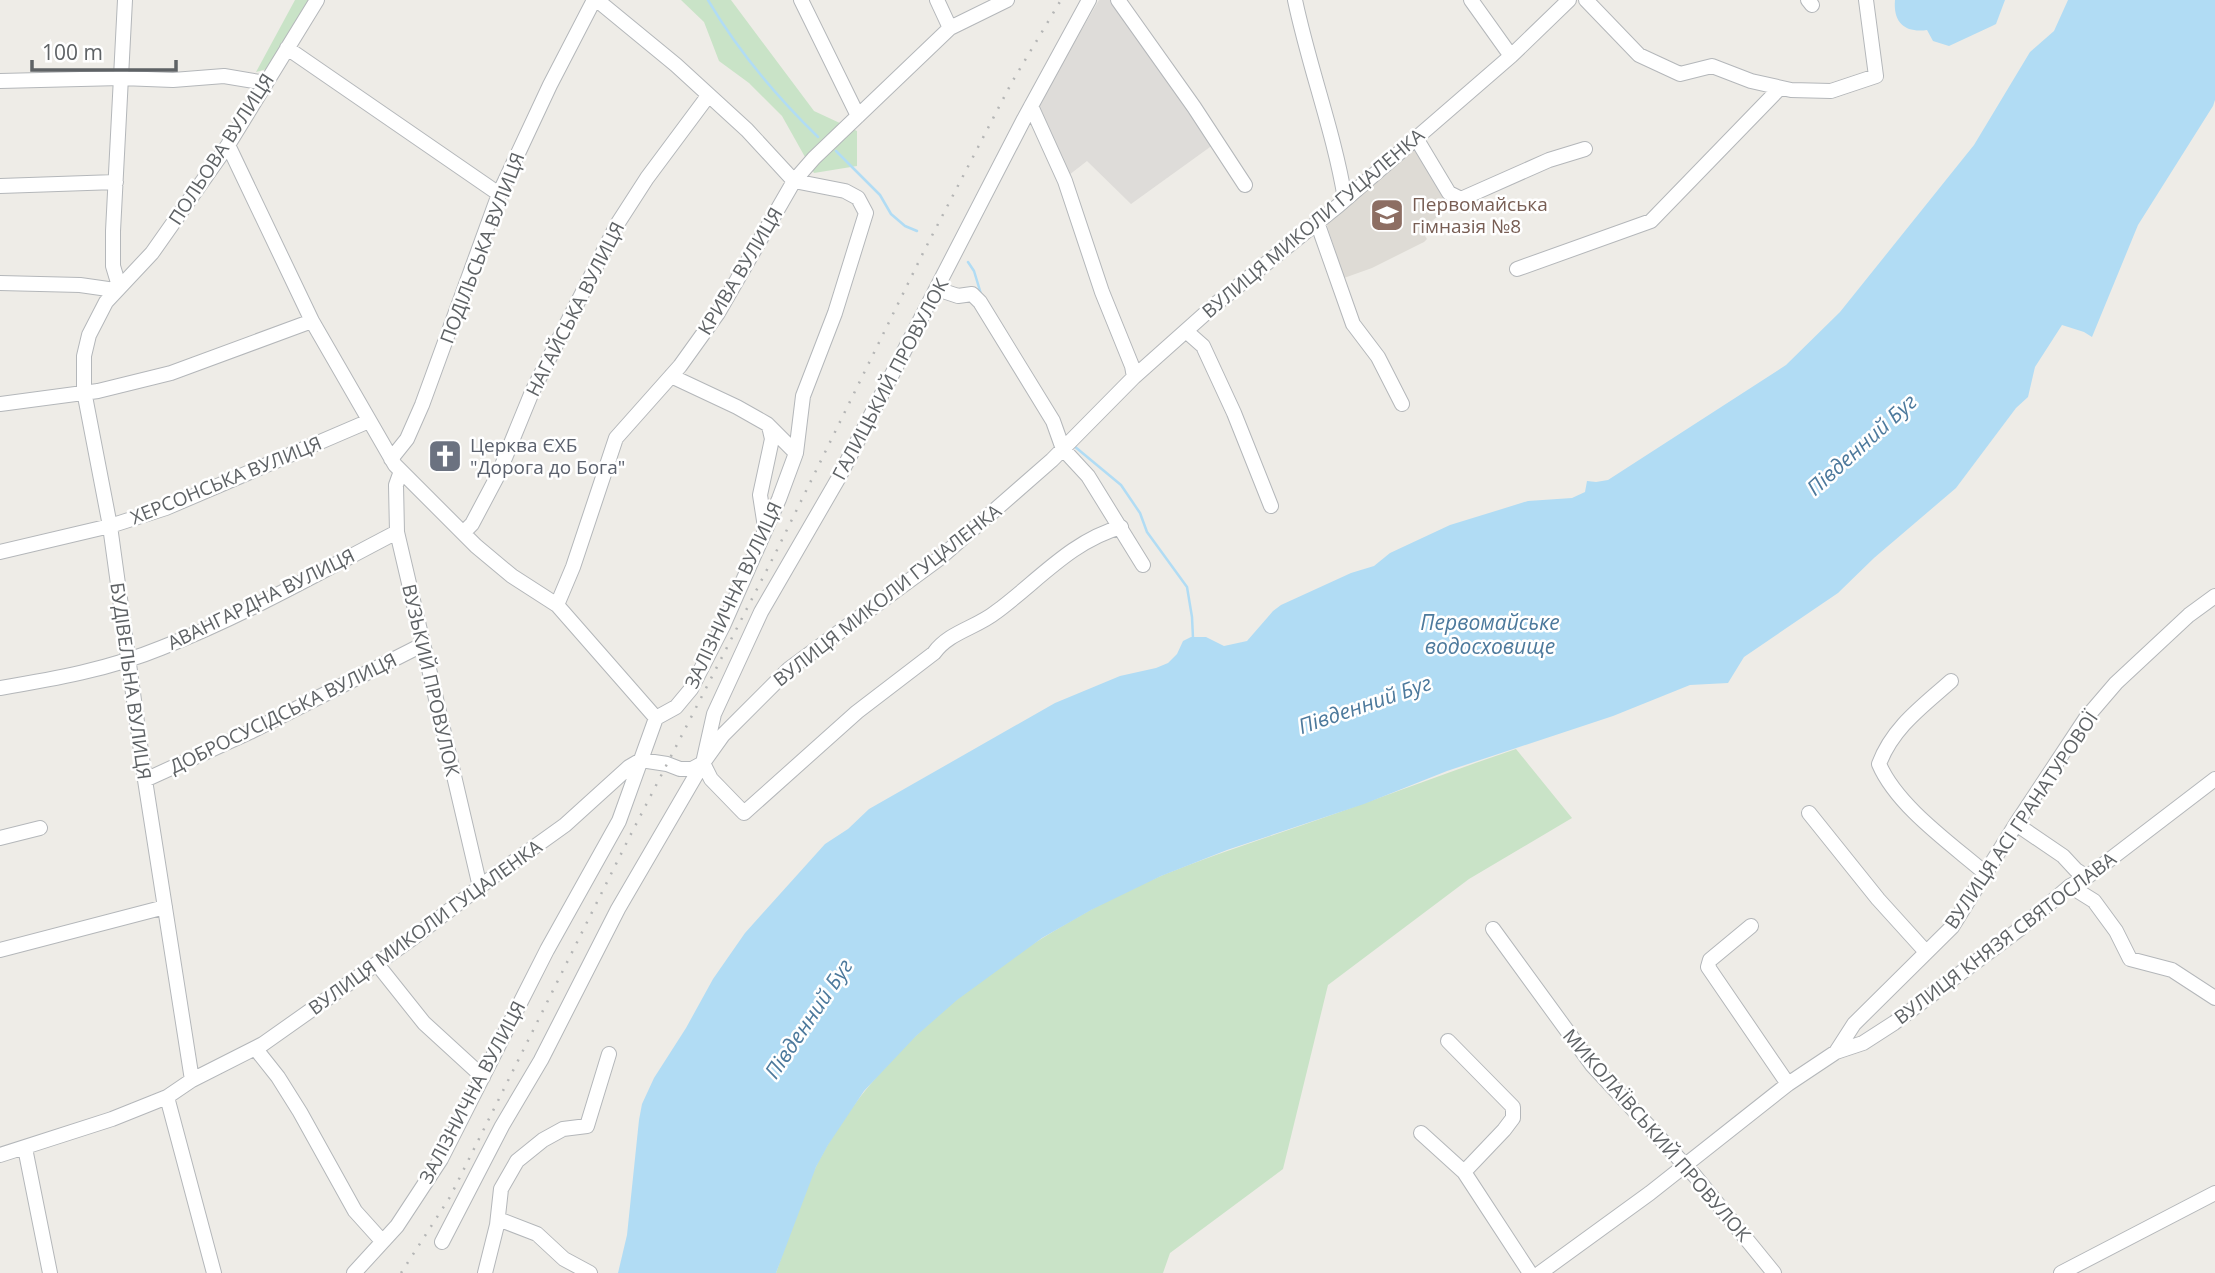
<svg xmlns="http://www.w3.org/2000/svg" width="2215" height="1273" font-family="'Open Sans',sans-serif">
<rect width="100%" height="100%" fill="#eeece7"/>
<path fill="#dedcd9" d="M1099,0H1110L1217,142L1131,204L1087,161L1069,175L1038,105Z"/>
<path fill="#dedbd5" d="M1412,148L1417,150L1440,184L1449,207L1421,230L1427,239L1424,242L1372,268L1344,278L1326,222Z"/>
<path fill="#c9e3c7" d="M295,0H311L267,69L256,72Z
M681,0H731L814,111L857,131V166L814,173L782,116L749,83L719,61L704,22Z
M1516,749L1572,818L1469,879L1328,985L1283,1169L1170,1253L1163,1273H776C791,1230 804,1185 827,1146C896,1027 1038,928 1163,875C1220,852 1279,834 1337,813C1397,792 1456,769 1516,749Z"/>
<path fill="#b1dcf4" d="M1895,0H2005L1996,24L1992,26L1949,46L1933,41L1927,30C1905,33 1893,23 1895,0Z
M2068,0H2215V100L2213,106L2138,225L2092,337L2084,332L2062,325L2035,367L2028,397L2016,408L1956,488L1874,558L1838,593L1744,657L1728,683L1690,685L1613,716L1447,771L1364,804L1227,850L1161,876L1091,910L1042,938L957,1000L916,1036L864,1091L828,1145L816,1167L776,1273H618L627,1235L639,1120L642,1104L654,1078L686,1028L713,979L745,933L825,844L848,829L869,809L1055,703L1120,676L1156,668L1168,663L1177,654L1183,641L1191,637H1206L1224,646L1247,641L1273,611L1281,605L1351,573L1374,566L1390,553L1450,525L1528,501L1572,498L1585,492L1587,481L1596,482L1608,480L1786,365L1840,312L1974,145L2030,52L2054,31Z"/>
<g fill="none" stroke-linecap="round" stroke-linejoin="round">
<path stroke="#b1dcf4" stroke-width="2.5" d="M708,0C738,51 776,96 818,137
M836,151L880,195L891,214L905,226L917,231
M968,262L974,271L981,294
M1074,446L1121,485L1140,513L1147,532L1187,587L1192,617L1193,638"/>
<g stroke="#b4b7ba" stroke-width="16">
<path id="minor" d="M801,0L858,116
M937,0L950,28
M1118,0L1194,107L1245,185
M1295,0C1309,67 1334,132 1345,199
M1471,0L1511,56
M1586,0L1639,55L1680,74L1712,66L1751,81L1791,90L1831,91L1876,76L1866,0
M1808,0L1812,5
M287,48L499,194
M0,81L121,78L173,80L224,76L265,83
M1031,106L1065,181L1102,292L1132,366L1134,377
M1416,138L1449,193L1461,199L1549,160L1585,149
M228,145L312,321L395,465L476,546L512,576L557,605L656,718
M0,186L116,182
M1317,222L1353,324L1378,357L1402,404
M1517,269L1651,221L1780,88
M0,283L80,285L115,290
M119,286L113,266V231L125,0
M937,289L958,296L972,294L980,302L1053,421L1063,449L1088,476L1143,565
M1186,331L1203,346L1234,413L1271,506
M671,376L737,407L767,424L796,453
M0,404L98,391L171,373L312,321
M391,459L407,439L422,405L499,194L550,85L594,0
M401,471L396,485L397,532L480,887
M765,527L760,495L772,439L769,426
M463,533L472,524L498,475L532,392L618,223L647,178L708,96
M0,552L110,526L166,508L369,421
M557,605L573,567L616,438L680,366L718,313L794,181L814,158L950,28L1007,0
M1951,681C1923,706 1893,727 1879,764C1897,806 1950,843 1985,873
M0,688C54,679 110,669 161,648C243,616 320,572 397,532
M703,763L711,779L744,813L857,712L934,653C949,632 976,628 996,612C1037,582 1071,541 1121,527
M145,780L250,732L422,645
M1809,813L1878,899L1926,952
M2016,824L2063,856L2076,870L2087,877
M0,838L40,828
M2070,886L2094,901L2116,931L2130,959L2172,970L2215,998
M1751,926L1710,960L1708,967L1788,1084
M1493,929L1592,1065L1695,1176L1774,1273
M0,950L165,907
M377,964L424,1023L483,1077
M1448,1041L1513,1107V1118L1504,1130L1464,1172
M255,1048L278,1077L300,1112L355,1211L382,1241
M1836,1052L1854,1024L1952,927L2016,824L2086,718L2116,683L2189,615L2215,596
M192,1080L145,780L110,526L84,391V356L89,335L106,302L152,253L228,145L317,0
M167,1097L214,1273
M1421,1133L1464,1172L1530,1273
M25,1148L50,1273
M0,1155L112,1119L167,1097L192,1080L263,1044L413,938L498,873L565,825L629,767L641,760L667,764L680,769H692L703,763L723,735L789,669L940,558L1052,460L1134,377L1217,303L1339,205L1511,56L1569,0
M498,1219L537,1234L564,1259L590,1273
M442,1242L502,1126L541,1060L618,909L703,763L714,714L761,612L838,479L1024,119L1089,0
M354,1273L397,1226L441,1159L547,950L619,821L656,718L676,707L691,689L723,626L779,499L796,453L803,396L835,313L866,213L858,198L845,191L794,181L747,130L676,65L597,0
M485,1273L497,1225L501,1189L517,1161L543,1140L563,1129L587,1126L609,1054
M1540,1273L1650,1193L1788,1084L1836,1052L1863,1043L1894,1023L2021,928L2070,886L2087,877L2215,779
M2061,1273L2215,1193"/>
</g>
<use href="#minor" stroke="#fff" stroke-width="14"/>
<path stroke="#b4b5b5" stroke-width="2.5" stroke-dasharray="2 9" stroke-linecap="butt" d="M401,1273L450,1197L630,836L775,554L924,251L1012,82L1061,0"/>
</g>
<defs>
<g id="school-square" transform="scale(1.75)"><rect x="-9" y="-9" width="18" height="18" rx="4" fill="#8d6e63" stroke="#fff"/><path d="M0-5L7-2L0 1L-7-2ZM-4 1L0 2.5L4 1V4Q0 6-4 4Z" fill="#fff"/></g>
<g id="church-square" transform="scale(1.75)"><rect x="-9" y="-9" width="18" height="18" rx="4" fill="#6b7280" stroke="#fff"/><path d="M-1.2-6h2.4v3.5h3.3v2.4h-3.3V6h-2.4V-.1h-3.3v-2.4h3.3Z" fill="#fff"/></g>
</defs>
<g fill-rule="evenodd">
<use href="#school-square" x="1387" y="215"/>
<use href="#church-square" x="445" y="456"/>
</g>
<g text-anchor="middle" stroke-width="5" stroke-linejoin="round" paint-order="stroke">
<g font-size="19" fill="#5e6265" stroke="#fff">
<text transform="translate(221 149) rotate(-57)" y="7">ПОЛЬОВА ВУЛИЦЯ</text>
<text transform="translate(1313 223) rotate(-40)" y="7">ВУЛИЦЯ МИКОЛИ ГУЦАЛЕНКА</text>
<text transform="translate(482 248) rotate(-69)" y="7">ПОДІЛЬСЬКА ВУЛИЦЯ</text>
<text transform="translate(740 271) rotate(-59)" y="7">КРИВА ВУЛИЦЯ</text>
<text transform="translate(575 309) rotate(-63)" y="7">НАГАЙСЬКА ВУЛИЦЯ</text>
<text transform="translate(890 379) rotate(-62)" y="7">ГАЛИЦЬКИЙ ПРОВУЛОК</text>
<text transform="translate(226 480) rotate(-22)" y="7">ХЕРСОНСЬКА ВУЛИЦЯ</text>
<text transform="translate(733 595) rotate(-65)" y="7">ЗАЛІЗНИЧНА ВУЛИЦЯ</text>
<text transform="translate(887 595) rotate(-38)" y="7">ВУЛИЦЯ МИКОЛИ ГУЦАЛЕНКА</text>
<text transform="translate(261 599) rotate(-26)" y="7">АВАНГАРДНА ВУЛИЦЯ</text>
<text transform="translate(431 680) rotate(77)" y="7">ВУЗЬКИЙ ПРОВУЛОК</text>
<text transform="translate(131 681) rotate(82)" y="7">БУДІВЕЛЬНА ВУЛИЦЯ</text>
<text transform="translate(283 713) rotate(-26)" y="7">ДОБРОСУСІДСЬКА ВУЛИЦЯ</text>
<text transform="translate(2021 820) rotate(-56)" y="7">ВУЛИЦЯ АСІ ГРАНАТУРОВОЇ</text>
<text transform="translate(425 927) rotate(-36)" y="7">ВУЛИЦЯ МИКОЛИ ГУЦАЛЕНКА</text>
<text transform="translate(2005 938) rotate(-37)" y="7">ВУЛИЦЯ КНЯЗЯ СВЯТОСЛАВА</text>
<text transform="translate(472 1092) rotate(-62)" y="7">ЗАЛІЗНИЧНА ВУЛИЦЯ</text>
<text transform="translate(1657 1135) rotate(49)" y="7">МИКОЛАЇВСЬКИЙ ПРОВУЛОК</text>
</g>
<g font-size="19" fill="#785e54" stroke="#fff" text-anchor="start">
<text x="1412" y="211">Первомайська<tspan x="1412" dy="22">гімназія №8</tspan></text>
</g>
<g font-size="19" fill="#5b616d" stroke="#fff" text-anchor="start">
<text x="470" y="452">Церква ЄХБ<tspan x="470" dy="22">"Дорога до Бога"</tspan></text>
</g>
<g font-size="21" font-style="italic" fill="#4c799c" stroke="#fff">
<text transform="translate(1862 445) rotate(-42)" y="7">Південний Буг</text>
<text x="1490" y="630">Первомайське<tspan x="1490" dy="24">водосховище</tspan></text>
<text transform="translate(1365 705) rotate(-19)" y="7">Південний Буг</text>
<text transform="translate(809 1019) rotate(-56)" y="7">Південний Буг</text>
</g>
</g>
<path d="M32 60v10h144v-10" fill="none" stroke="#5e6265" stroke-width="3.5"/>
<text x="42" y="60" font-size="21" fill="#5e6265" stroke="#ffffff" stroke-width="5" paint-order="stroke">100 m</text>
</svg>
